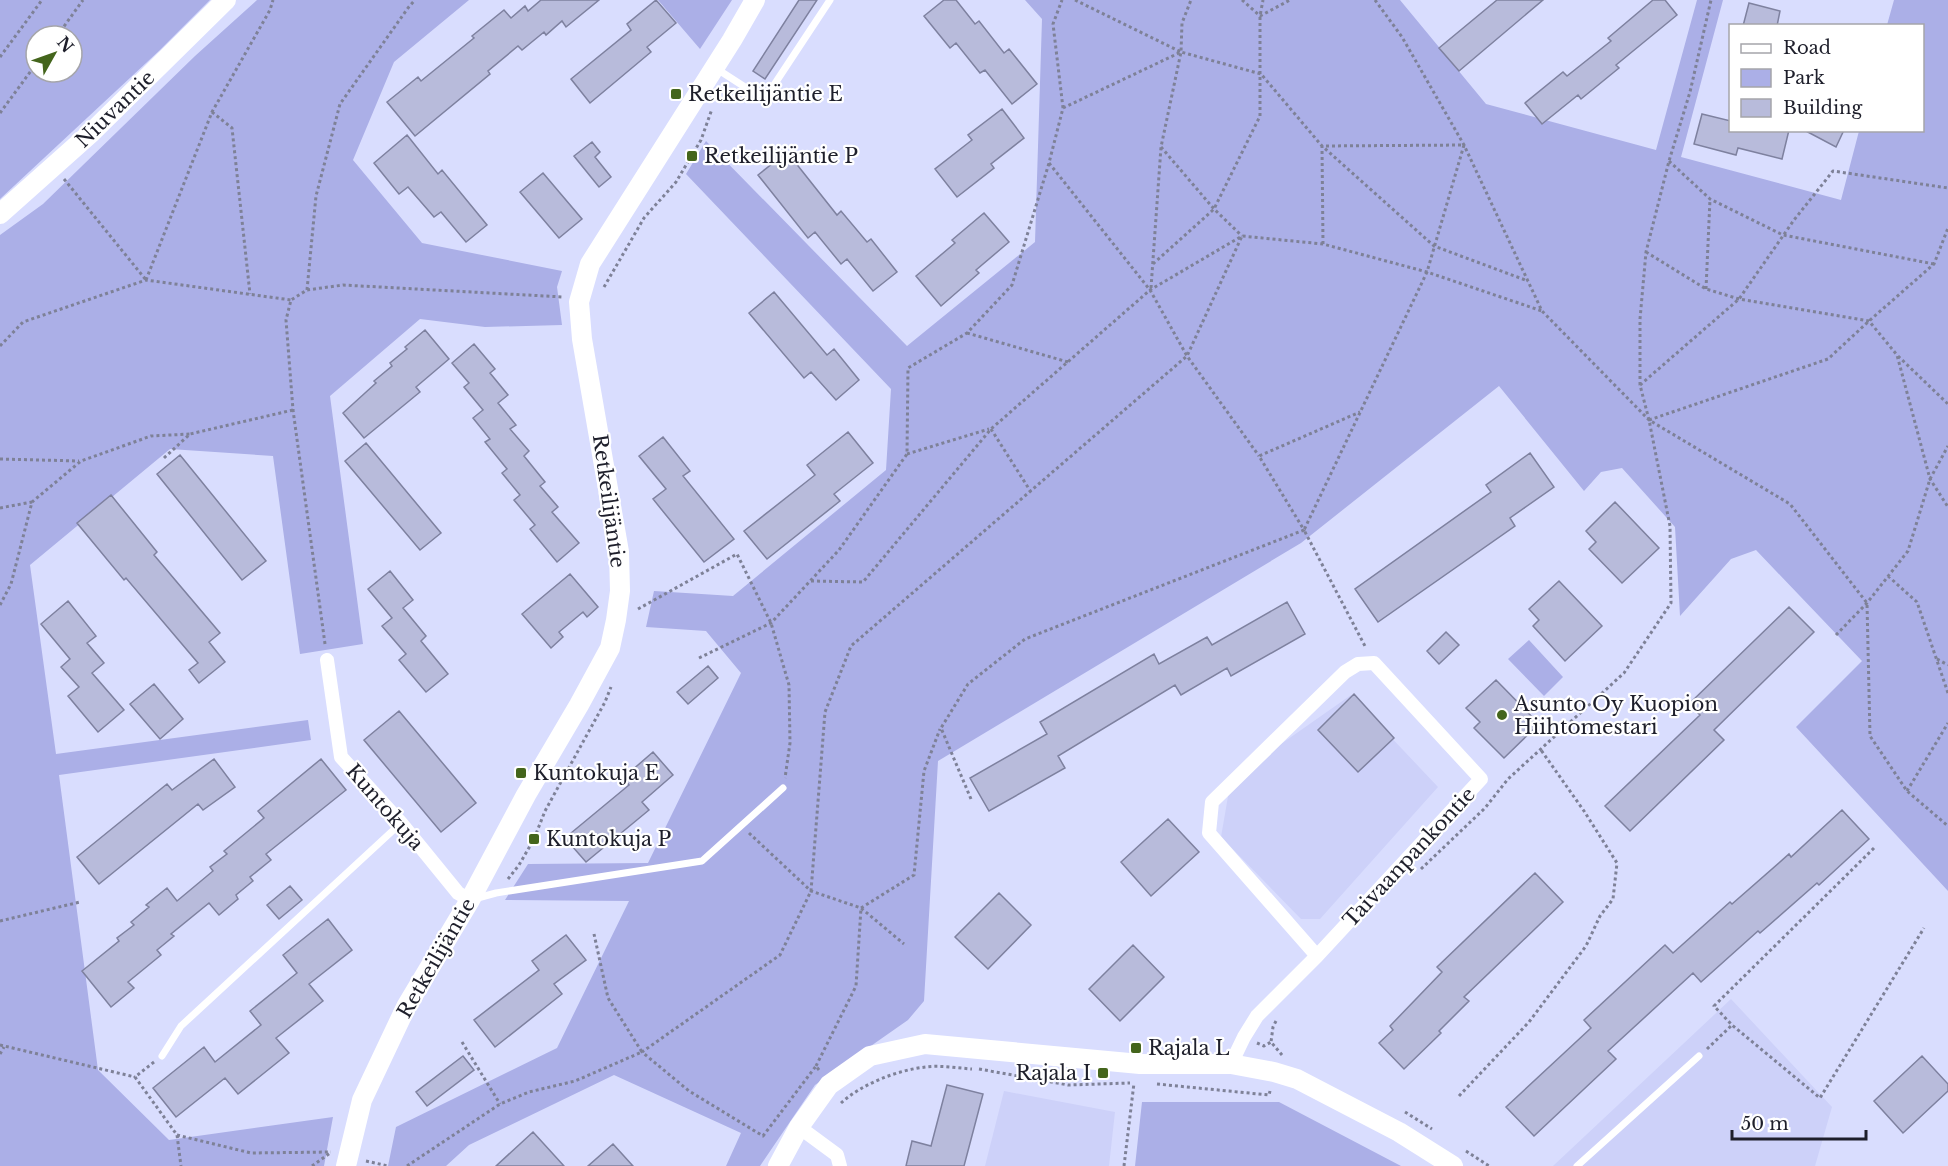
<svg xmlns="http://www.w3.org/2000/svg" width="1948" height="1166" font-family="'Libre Baskerville',serif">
<rect width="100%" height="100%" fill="#d9ddfe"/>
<path fill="#cdd1f9" d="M1351,695L1438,787L1320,919H1301L1221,837L1231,779Z
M1731,999L1832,1107L1815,1166H1553Z
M1004,1091L1115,1112L1109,1166H985Z"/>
<path fill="#abafe7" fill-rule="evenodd" d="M0,0H210L160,50L0,199ZM36,36H72V72H36Z
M257,0H469L394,62L353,160L422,243L562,271L557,287L562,325L485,327L420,319L330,396L363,644L300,654L273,456L170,449L30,565L56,754L308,720L311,740L59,775L98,1070L169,1140L333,1117L324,1166H0V235L43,204L195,56Z
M658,0H732L700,49Z
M1025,0H1400L1486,104L1656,150L1697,0H1723L1681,157L1841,200L1859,131L1922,130V26L1887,25L1894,0H1948V891L1796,727L1862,661L1756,550L1731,559L1680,616L1675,527L1622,468L1601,472L1584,491L1499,386L1301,543L938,761L924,1001L908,1020L815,1085L760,1166H726L741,1133L614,1075L469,1145L446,1166H388L396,1127L557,1048L629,901L505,900L528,864L648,863L741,673L706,631L646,627L654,591L733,596L886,470L891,389L686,174L706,141L907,346L1035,242L1042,19Z
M1529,640L1563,677L1544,696L1508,659Z
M1142,1102H1279L1401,1166H1135Z"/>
<path fill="#b8bbdb" stroke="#7e819f" stroke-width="1.5" d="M541,0H599L566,27L562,21L546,35L544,32L522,50L518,46L488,71L490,74L415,136L387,102L418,77L421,81L474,38L472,36L504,10L511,18L525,6L528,11Z
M656,0L676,23L647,47L651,52L590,103L571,79L631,30L627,24Z
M799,0H817L765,79L753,71Z
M944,0H956L975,24L979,21L1004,53L1009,49L1037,84L1012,104L985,70L980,73L956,43L950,48L924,16Z
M1497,0H1543L1459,71L1439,48Z
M1653,0H1665L1677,15L1616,65L1619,68L1581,99L1578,95L1542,124L1525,103L1563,72L1567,76L1611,41L1608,38Z
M1749,3L1780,11L1777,26H1743Z
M1002,109L1024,138L991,164L994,168L957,197L935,169L972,140L968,135Z
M1702,114L1731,121V130H1789L1782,159L1738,148L1736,155L1694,144Z
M1804,130H1844L1836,147Z
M407,135L438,174L442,170L487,225L466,242L441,212L434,217L408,187L399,194L374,163Z
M592,142L600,152L595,157L611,177L599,187L574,156Z
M787,152L837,215L841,211L867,242L871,239L897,272L873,291L847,259L841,264L815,232L808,238L758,175Z
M543,173L582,219L559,238L520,192Z
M984,213L1009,242L976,270L979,273L941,306L916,276L955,243L952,240Z
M774,292L827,355L834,349L859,380L836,400L811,372L804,378L749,313Z
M425,330L449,359L416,387L420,392L364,438L343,413L376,383L374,381L392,366L390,363L407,349L405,347Z
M474,344L495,369L490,373L508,395L498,403L516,425L510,429L529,451L524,456L545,482L540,486L558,507L552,512L579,543L557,562L530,529L535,525L514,500L520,495L502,473L507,469L485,442L490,439L473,418L483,410L464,387L469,383L452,363Z
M848,432L873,463L834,494L840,501L767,559L744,531L815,475L807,465Z
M663,437L690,471L683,476L734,539L704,562L653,499L666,489L639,456Z
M366,443L441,533L420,550L345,461Z
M1530,453L1554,487L1510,518L1515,526L1378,622L1355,589L1491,492L1486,485Z
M180,455L266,561L242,580L157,474Z
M111,495L157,552L154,555L220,633L209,642L225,662L199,683L189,670L198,663L126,578L124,580L77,523Z
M1615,502L1659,548L1622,583L1589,549L1596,542L1586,531Z
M390,571L413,600L403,608L426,636L421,641L448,674L426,692L399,660L406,654L382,626L392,618L368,589Z
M570,574L598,607L587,617L583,612L559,632L563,637L551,648L522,614Z
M1559,581L1602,626L1565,661L1533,626L1539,620L1529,609Z
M68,601L96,636L87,643L104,663L92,673L124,710L98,732L68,696L79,687L61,667L70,659L41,624Z
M1287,602L1305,634L1231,676L1227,668L1181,695L1175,685L1058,756L1065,768L989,811L970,778L1047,734L1040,722L1154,654L1159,664L1207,637L1212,645Z
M1789,607L1814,632L1714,730L1724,740L1630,831L1605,806L1700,715L1689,704Z
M1446,632L1459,645L1439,664L1427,651Z
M708,666L718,678L688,704L677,692Z
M1496,680L1539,724L1504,758L1474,728L1480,722L1466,708Z
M154,684L183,719L160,739L130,704Z
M1354,694L1394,738L1358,772L1318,730Z
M399,711L476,803L441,832L364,740Z
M653,752L673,775L642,802L649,810L586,862L565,838L629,785L623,778Z
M214,759L235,787L203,810L198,804L99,884L77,857L167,784L172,790Z
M321,759L346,790L266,854L271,860L250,877L253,881L236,895L238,899L219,915L209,903L171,934L174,936L157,950L161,955L128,982L134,988L111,1007L82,971L119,941L117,938L134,925L131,922L149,907L146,905L167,888L177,901L213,871L210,867L227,854L224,851L264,818L258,811Z
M1842,810L1869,839L1819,885L1817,883L1760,933L1758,931L1701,982L1693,973L1608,1051L1616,1059L1534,1136L1506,1107L1591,1028L1584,1020L1665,945L1673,953L1730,902L1732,904L1789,854L1791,857Z
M1168,819L1199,852L1151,896L1121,862Z
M1535,873L1563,902L1464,997L1469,1001L1439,1031L1441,1033L1404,1069L1379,1043L1393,1030L1390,1026L1442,972L1437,967Z
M290,886L302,900L279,919L267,905Z
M999,893L1031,925L988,969L955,937Z
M328,919L352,950L309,984L323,1001L276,1038L289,1053L238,1094L225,1078L176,1117L153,1088L204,1047L215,1062L261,1025L250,1011L297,973L283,955Z
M566,935L586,960L554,984L562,994L495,1047L474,1020L539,970L532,961Z
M1133,945L1164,977L1120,1021L1089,989Z
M463,1056L474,1070L427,1106L416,1092Z
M1922,1056L1948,1084V1091L1903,1133L1874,1101Z
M947,1085L983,1094L964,1166H906L912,1141L931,1146Z
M533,1132L564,1166H496Z
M613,1144L633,1166H588Z"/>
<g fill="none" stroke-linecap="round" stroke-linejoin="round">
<path stroke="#7e8197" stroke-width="3" stroke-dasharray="3 3" stroke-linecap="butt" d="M1075,0L1181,52
M1242,0L1260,16L1290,0
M1375,0L1402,37L1464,145L1542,311L1649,420L1790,504L1867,603L1870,736L1907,791L1948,826
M57,36L83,0
M0,57L42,0
M1063,108L1181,52L1261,74L1322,146L1434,246L1528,281
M212,112L232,128L250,294
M0,113L36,64
M1161,147L1214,209L1242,236
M1669,161L1710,199L1783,235L1934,264
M1049,163L1150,290L1187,356L1259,456
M64,179L146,280
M1323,244L1322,146L1464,145L1427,272L1304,530L1366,648
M1646,252L1706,289L1739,299L1869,321L1897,355L1930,479L1948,507
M1153,264L1214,209L1260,116V16L1263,0
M146,280L212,112L270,10L273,0
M604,287L644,218L676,182L701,140L712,109
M1151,288L1161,147L1181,52L1182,23L1191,0
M1706,289L1710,199
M307,290L316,196L340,104L408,8L415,0
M967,333L1068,362
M0,346L23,322L146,280L291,300
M1898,356L1948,404
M1640,385L1739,299L1794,220L1833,171L1948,188
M1649,420L1828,359L1869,321L1934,264L1948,228
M991,429L1031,492
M907,454L989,429
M164,458L190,434L293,410
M0,459L79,461
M0,508L32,502
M1888,576L1917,602L1948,693
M811,581L863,582L991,429L1150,290L1242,236L1323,244L1427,272L1542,311
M0,605L11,584L32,502L81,461L151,436L190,434
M638,609L737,554L771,623L789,685L790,743L785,778
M1836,635L1867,603L1908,551L1930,479L1948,446
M325,644L293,410L286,320L291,300L307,290L343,285L563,297
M699,658L771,623L839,550L907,454L908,368L967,333L1012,285L1049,163L1063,108L1053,24L1062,0
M1937,659L1948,665
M1907,791L1948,723
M971,799L941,728L968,684L1025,639L1304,530L1259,456L1360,412
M749,833L811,891L861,908L904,944
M1874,848L1714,1006L1732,1025L1820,1098L1924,928
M1421,869L1485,808L1508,779L1624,673L1671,603L1670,526L1649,420L1640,385V319L1646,252L1669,161L1690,92L1711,0
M508,879L519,865L534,839L545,811L605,702L611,687
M861,908L914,875L924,771L940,729
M0,921L80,902
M1276,1021L1273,1027L1271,1042L1282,1055
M462,1042L500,1104
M1257,1043L1264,1046L1271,1042
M0,1045L135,1077
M1707,1049L1732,1025
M0,1054L4,1047
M154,1062L135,1077L177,1135L181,1166
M816,1066L856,986L861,908
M979,1069L1068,1085L1130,1083
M819,1070L816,1066L763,1136L689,1091L642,1052L780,955L811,891L825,712L851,646L1187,356L1242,236
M1157,1084L1269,1095L1270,1091
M1459,1096L1529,1022L1586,946L1600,916L1613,899L1617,863L1584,811L1541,750
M841,1103C862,1084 897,1070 926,1067C941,1065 957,1068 972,1069
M1405,1112L1432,1129
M177,1135L251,1153L331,1152
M1466,1151L1489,1166
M366,1161L388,1166
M312,1166L330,1153
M407,1166L500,1104L529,1092L575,1081L642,1052L608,998L594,934
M1124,1166L1134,1083"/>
<path stroke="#fff" stroke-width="7" d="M717,69L751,91L760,94L770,91L830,0
M474,899L496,893L702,861L783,788
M162,1056L181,1026L401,823
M1577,1166L1699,1056"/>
<path stroke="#fff" stroke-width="14" d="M327,660L341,757L401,823L458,893L470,900
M1231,1064L1244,1037L1257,1016L1317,956L1481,779L1374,663L1358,664L1345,672L1212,802L1209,833L1317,956
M799,1127L837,1155L840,1166"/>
<path stroke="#fff" stroke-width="20" d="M0,214L92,132L226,0
M346,1166L362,1100L406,1007L470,900L526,795L579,705L610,648L616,620L620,591L619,552L582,339L579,302L590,264L732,40L755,0
M778,1166L799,1127L829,1085L870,1056L925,1044L1140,1064H1231L1274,1072L1297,1079L1399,1132L1453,1166"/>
</g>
<g fill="#44651c" stroke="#fff" stroke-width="2">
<rect x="670" y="88" width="12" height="12" rx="3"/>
<rect x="686" y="150" width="12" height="12" rx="3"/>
<circle cx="1502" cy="715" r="6"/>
<rect x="515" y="767" width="12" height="12" rx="3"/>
<rect x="528" y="833" width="12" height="12" rx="3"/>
<rect x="1130" y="1042" width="12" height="12" rx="3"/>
<rect x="1097" y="1067" width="12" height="12" rx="3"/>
</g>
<g text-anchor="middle" stroke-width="4.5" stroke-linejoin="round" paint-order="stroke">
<g font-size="20" fill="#1e1f2b" stroke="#fff" text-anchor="start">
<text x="688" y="101">Retkeilijäntie E</text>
<text x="704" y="163">Retkeilijäntie P</text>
<text x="1514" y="711">Asunto Oy Kuopion<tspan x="1514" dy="23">Hiihtomestari</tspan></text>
<text x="533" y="780">Kuntokuja E</text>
<text x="546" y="846">Kuntokuja P</text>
<text x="1148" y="1055">Rajala L</text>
<text x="1091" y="1080" text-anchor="end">Rajala I</text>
</g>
<g font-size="20" fill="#1e1f2b" stroke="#fff">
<text transform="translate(115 109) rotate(-44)" y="7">Niuvantie</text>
<text transform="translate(609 501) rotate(82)" y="7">Retkeilijäntie</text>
<text transform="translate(385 807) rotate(49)" y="7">Kuntokuja</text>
<text transform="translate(1409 857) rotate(-47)" y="7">Taivaanpankontie</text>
<text transform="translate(436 958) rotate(-60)" y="7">Retkeilijäntie</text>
</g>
</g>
<rect x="1729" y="24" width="195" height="108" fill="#ffffff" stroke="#a5a5aa" stroke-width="1.5"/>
<rect x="1741" y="44" width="30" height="9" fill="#ffffff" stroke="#a5a5aa" stroke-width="1.5"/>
<text x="1783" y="54" font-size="18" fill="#1e1f2b">Road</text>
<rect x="1741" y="69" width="30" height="18" fill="#abafe7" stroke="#a5a5aa" stroke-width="1.5"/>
<text x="1783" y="84" font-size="18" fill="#1e1f2b">Park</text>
<rect x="1741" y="99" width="30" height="18" fill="#b8bbdb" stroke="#a5a5aa" stroke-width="1.5"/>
<text x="1783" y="114" font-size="18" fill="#1e1f2b">Building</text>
<g transform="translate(54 54) rotate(50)"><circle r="28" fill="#ffffff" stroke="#a5a5aa" stroke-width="1.5"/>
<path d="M0-4.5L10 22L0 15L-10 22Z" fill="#44651c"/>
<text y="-9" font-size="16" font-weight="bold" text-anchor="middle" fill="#1e1f2b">N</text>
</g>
<path d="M1732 1130v9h134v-9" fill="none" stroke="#1e1f2b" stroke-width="3"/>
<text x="1741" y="1130" font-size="18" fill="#1e1f2b" stroke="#ffffff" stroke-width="4.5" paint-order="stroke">50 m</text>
</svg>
